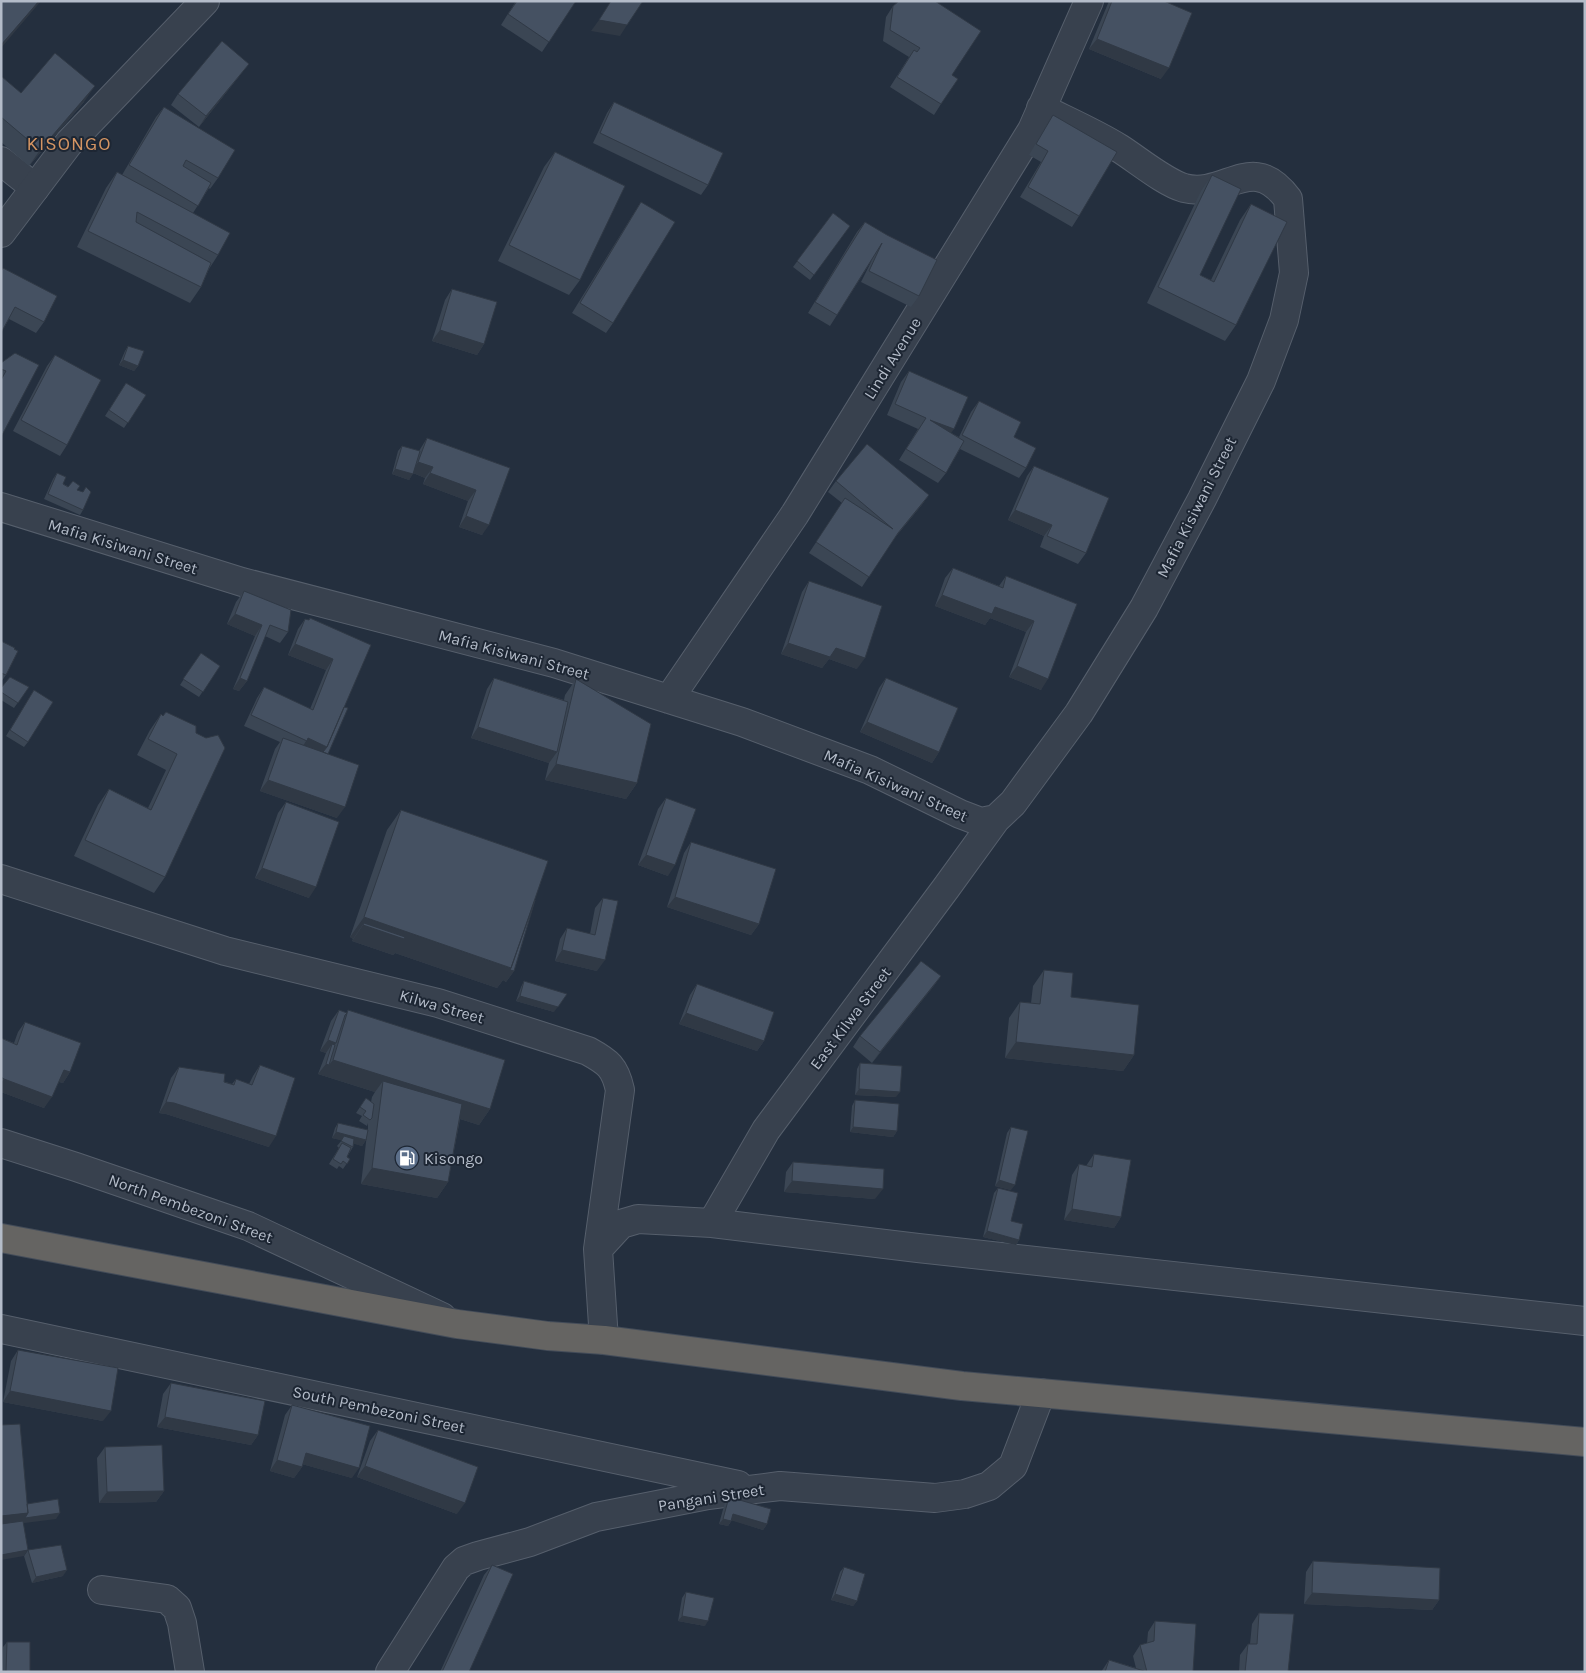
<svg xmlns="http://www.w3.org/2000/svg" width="1586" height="1673" font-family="Karla,sans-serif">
<rect width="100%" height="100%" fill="#242f3e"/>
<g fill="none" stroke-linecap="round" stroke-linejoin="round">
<g stroke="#565f6c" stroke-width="30">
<path id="minor" d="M1,161L35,188
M1,507L242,582L554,663L742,722L870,770L960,814L981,822L996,819L1013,803L1079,713L1144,608L1202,499L1261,381L1284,320L1294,273L1288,199C1252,150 1226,199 1184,188C1164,182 1138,160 1119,148C1095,133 1067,121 1041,108
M669,699L795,514L1032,130L1089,1
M1,879L225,951L438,1003L588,1051C608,1062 615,1067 620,1090L598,1249L604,1340
M1,1143L76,1167L248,1226L442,1317
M712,1223L766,1130L946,888L996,819
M598,1249L621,1224L638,1219L712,1223L918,1248L1585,1321
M1,1329L738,1485
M102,1590L167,1599L177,1608L182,1623L190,1672
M390,1672L456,1568L464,1561L478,1556L530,1542L596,1517L708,1495L780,1486L935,1498L965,1494L989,1486L1013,1466L1041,1393"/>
</g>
<g stroke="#565f6c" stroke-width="30">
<path id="tertiary" d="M1,233L69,143L205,1"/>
</g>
<g stroke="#434c59" stroke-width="30">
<path id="trunk" d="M1,1238L457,1324L548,1336L604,1340L962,1386L1585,1442"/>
</g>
<use href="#minor" stroke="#38414e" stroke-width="28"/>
<use href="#tertiary" stroke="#38414e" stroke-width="28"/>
<use href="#trunk" stroke="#656462" stroke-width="28"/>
</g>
<path fill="#3b4654" d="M516,1H576L542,52L501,25Z
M1109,1H1164L1161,79L1089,49Z
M893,6L952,75L941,104L934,115L890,87L909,57L883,41L886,17Z
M241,74L199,127L171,105L178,94Z
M1,76L21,93L84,102L29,166L1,142Z
M614,102L708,185L701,195L593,143L607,113Z
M164,107L218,178L210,189L209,188L193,213L218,255L209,269L201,287L190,303L77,247L106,188L117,172L122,175L156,117Z
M1053,115L1079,216L1072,227L1020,197L1041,162L1029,155L1046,126Z
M555,152L580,280L569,295L498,261L544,167Z
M1212,175L1200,275L1211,280L1240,220L1251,204L1236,325L1225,341L1147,303L1201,191Z
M641,202L613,323L606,333L572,313L634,213Z
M833,213L850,226L810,280L793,267Z
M865,222L919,296L911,307L861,282L872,260L830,326L808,313L857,232Z
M3,268L44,322L36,333L9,319L1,333V271Z
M452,289L484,344L477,355L432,341L445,300Z
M128,346L138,366L134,371L119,365L125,351Z
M15,353L1,437V363Z
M55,355L67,445L60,456L13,431L47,366Z
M909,371L951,433L959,437L971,412L979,401L1014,437L1026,468L1019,478L960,449L946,473L938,483L899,460L918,429L887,415L901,382Z
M126,383L146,395L124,428L105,416Z
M427,438L510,468L482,535L459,527L468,501L423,484L425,478L413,473L409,480L392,474L398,451L402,446L419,451Z
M1034,466L1086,553L1078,564L1040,547L1044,536L1008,520L1027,476Z
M57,473L63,484L77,490L83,510L80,515L44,499L53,479Z
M836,481L929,495L921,506L893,540L862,587L809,553L842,503L828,492Z
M953,568L999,586L1006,576L1077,604L1041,690L1009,677L1026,632L990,618L985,625L935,606L945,578Z
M809,581L857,669L829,659L822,668L781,654L802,592Z
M244,591L288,632L280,643L265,636L247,681L239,691L233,689L255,636L227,624L236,602Z
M305,619L371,645L344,707L328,754L337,818L260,791L275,749L280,742L244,726L257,698L264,687L310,709L326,670L288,655L298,629Z
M1,641L6,675L1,682Z
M201,653L220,666L199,697L180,685Z
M494,678L564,700L565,695L576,679L637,783L626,799L545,780L549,763L471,738L487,689Z
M886,678L939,752L932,763L860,732L879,688Z
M29,687L14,708L1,700V688Z
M34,690L28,742L24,747L6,736Z
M166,712L196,726L165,877L154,893L74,856L98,805L109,789L148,808L166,770L137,755L150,730L161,714L163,716Z
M666,798L668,876L638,865L658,809Z
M286,802L309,898L255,878L278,813Z
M401,810L535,900L514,971L506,982L503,980L497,988L395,953L393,955L352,941L353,939L350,937L387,830Z
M691,842L759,924L751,935L667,907L684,853Z
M603,898L597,971L555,961L560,939L567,928L590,934L595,908Z
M1044,970L1071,997L1134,1055L1123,1071L1005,1058L1009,1018L1020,1002L1031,1003L1033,986Z
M941,976L933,987L872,1063L853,1047L860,1036Z
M524,981L554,1012L516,1001L521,987Z
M697,984L764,1041L757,1051L679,1024L690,995Z
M339,1010L347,1013L348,1010L490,1109L479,1125L460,1119L448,1182L437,1198L361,1184L367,1134L366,1140L362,1146L353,1143V1147L347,1157L350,1159L343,1169L339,1166L337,1169L329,1164L339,1148L337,1146L342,1140L332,1138L335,1128L338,1123L368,1130V1123L367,1126L359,1121L362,1116L356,1113L366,1098L371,1102L372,1097L375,1092L318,1074L326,1053L320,1051L331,1021Z
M25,1022L70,1072L63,1083L59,1082L44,1108L1,1092V1038L14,1043L18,1032Z
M860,1063L896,1097L855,1095L857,1069Z
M260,1065L269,1147L166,1114L159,1113L171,1078L179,1067L232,1084L236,1079L249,1084L253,1076Z
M855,1100L897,1131L893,1137L850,1132L852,1106Z
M1011,1127V1190L995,1186L1007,1133Z
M1094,1154L1121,1217L1114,1228L1064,1220L1072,1175L1079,1164L1086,1166Z
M793,1162L875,1199L784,1192L786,1172Z
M998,1188L1011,1221L1019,1240L1016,1245L983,1237L994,1193Z
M18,1350L103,1421L3,1402L11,1361Z
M171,1383L258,1435L251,1445L157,1427L163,1394Z
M292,1405L352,1478L302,1464V1467L294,1478L270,1471L285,1415Z
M378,1430L457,1514L357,1477L370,1441Z
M105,1447L164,1491L156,1502L99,1503L97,1458Z
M729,1497L767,1524L763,1530L732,1520L728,1526L719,1524L725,1502Z
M28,1550L63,1576L32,1583L24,1556Z
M1313,1561L1439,1600L1432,1610L1304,1604L1306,1572Z
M492,1565L469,1672H440L484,1575Z
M844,1567L857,1601L853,1606L831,1600L840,1572Z
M686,1592L705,1626L678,1621L682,1598Z
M1259,1613L1288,1672H1239L1240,1655L1248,1644H1250L1252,1624Z
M1155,1621L1193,1672H1101L1109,1660L1136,1668L1133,1656L1140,1645L1147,1643L1148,1632Z
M7,1642L30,1672H2L3,1647Z"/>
<path fill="#303945" d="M39,1H41L1,48V45Z
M599,20L627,25L620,36L591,31Z
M1097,39L1169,68L1161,79L1089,49Z
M249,64L241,74L199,127L206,116Z
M95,86L84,102L29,166L40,150Z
M440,330L484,344L477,355L432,341Z
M123,360L138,366L134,371L119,365Z
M930,420L954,429L946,440Z
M418,462L433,467L425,478L411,472Z
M395,469L413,474L409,480L392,474Z
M430,473L476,490L468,501L423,484Z
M929,495L921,506L890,543L898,533Z
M1015,510L1052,525L1044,536L1008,520Z
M466,516L489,525L482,535L459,527Z
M942,595L995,607L1034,621L1026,632L990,618L985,625L935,606Z
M235,614L262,625L255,636L227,624Z
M788,643L836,648L865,658L857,669L829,659L822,668L781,654Z
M295,644L333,659L326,670L288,655Z
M1017,666L1048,679L1041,690L1009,677Z
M240,678L247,681L239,691L233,689Z
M867,722L939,752L932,763L860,732Z
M478,727L557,752L549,763L471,738Z
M308,738L327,747L328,754L301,749Z
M556,764L637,783L626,799L545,780Z
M268,780L345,807L337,818L260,791Z
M646,855L675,865L668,876L638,865Z
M262,868L316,887L309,898L255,878Z
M675,897L759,924L751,935L667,907Z
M364,917L511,968L514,971L506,982L503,980L497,988L395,953L393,955L352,941L363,925L364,923L353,939L350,937Z
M562,950L605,960L597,971L555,961Z
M941,976L933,987L872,1063L880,1052Z
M567,994L554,1012L516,1001L520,996Z
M686,1013L764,1041L757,1051L679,1024Z
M328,1040L336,1043L329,1053L332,1044L326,1053L320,1051Z
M1016,1042L1134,1055L1123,1071L1005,1058Z
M333,1060L490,1109L479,1125L381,1094L383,1081L375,1092L318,1074L326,1064L329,1065Z
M64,1070L70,1072L63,1083L56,1081Z
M4,1079L52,1097L44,1108L1,1092V1083Z
M859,1089L900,1092L896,1097L855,1095Z
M166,1102L174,1103L276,1136L269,1147L166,1114L159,1113Z
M853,1127L897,1131L893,1137L850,1132Z
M336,1132L366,1140L362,1146L332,1138Z
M372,1168L448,1182L437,1198L361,1184Z
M999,1180L1015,1185L1011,1190L995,1186Z
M792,1181L883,1189L875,1199L784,1192Z
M1072,1209L1121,1217L1114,1228L1064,1220Z
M987,1231L1019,1240L1016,1245L983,1237Z
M10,1391L111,1411L103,1421L3,1402Z
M165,1417L258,1435L251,1445L157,1427Z
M306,1453L359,1468L352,1478L298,1463Z
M277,1460L302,1467L294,1478L270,1471Z
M365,1466L465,1503L457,1514L357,1477Z
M164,1491L156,1502L99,1503L107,1492Z
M28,1513H60L56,1519L1,1526V1516Z
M733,1514L767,1524L763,1530L730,1520Z
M723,1519L731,1521L728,1526L719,1524Z
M28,1550L24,1556L1,1560V1555Z
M67,1570L63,1576L32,1583L36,1577Z
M1312,1593L1439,1600L1432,1610L1304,1604Z
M835,1594L857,1601L853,1606L831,1600Z
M682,1616L708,1621L705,1626L678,1621Z"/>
<path fill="#455162" stroke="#303945" d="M1,1H39L1,45Z
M517,1H576L549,42L508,14Z
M611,1H643L627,25L599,20Z
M899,1H935L981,31L952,75L958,79L941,104L897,77L914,50L917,52L920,48L890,30L893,6Z
M1112,1H1164L1192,13L1169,68L1097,39Z
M222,41L249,64L206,116L178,94Z
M55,53L95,86L40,150L1,117V76L21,93Z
M614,102L723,153L708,185L600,133Z
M164,107L235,150L218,178L186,160L183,166L211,183L198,206L129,165Z
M1053,115L1117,152L1079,216L1028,187L1048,151L1036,144Z
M555,152L625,186L580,280L509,245Z
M117,172L230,233L218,255L137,212L136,222L211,263L201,287L88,231Z
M1212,175L1241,189L1200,275L1214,282L1251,204L1287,222L1236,325L1158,287Z
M641,202L675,222L613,323L580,303Z
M833,213L850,226L814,275L797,261Z
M865,222L887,235L937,260L919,296L869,271L882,243L837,315L815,302Z
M3,268L57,296L44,322L15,307L1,333V271Z
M452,289L497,302L484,344L440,330Z
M128,346L144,351L138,366L123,360Z
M15,353L39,365L1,437V380L6,371L1,369V363Z
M55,355L101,380L67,445L21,420Z
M909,371L968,397L954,429L930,420L964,441L946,473L906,449L926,418L895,404Z
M126,383L146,395L128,423L109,410Z
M979,401L1021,422L1014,437L1036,448L1026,468L962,435Z
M427,438L510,468L489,525L466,516L476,490L430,473L433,467L418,462Z
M867,444L929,495L898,533L869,577L816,542L845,498L893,529L836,481Z
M402,446L420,451L413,474L395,469Z
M1034,466L1109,498L1086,553L1047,536L1052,525L1015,510Z
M57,473L66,477L63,484L68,487L73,481L80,486L77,490L83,492L86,487L91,492L83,510L48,494Z
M953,568L1003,588L1006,576L1077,604L1048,679L1017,666L1034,621L995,607L992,614L942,595Z
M809,581L882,606L865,658L836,648L830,657L788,643Z
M244,591L291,610L288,632L270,625L247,681L240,678L262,625L235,614Z
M310,618L371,645L327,747L308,738L307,741L251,715L264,687L313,710L333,659L295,644L305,619L309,620Z
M1,641L15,648L14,649L18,651L6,675L1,673Z
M201,653L220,666L203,692L183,679Z
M10,677L29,687L18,703L1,692V688Z
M494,678L568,702L557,752L478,727Z
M886,678L958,708L939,752L867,722Z
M576,679L651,724L637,783L556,764Z
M34,690L53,702L28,742L10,730Z
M344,707L348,708L328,754L323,752L327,747Z
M166,712L196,726V733L206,738L218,735L225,748L165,877L85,840L109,789L151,810L177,754L148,739L161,714L163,716Z
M283,738L359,765L345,807L268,780Z
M666,798L696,809L675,865L646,855Z
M286,802L339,822L316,887L262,868Z
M401,810L548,861L511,968L364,917Z
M691,842L776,869L759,924L675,897Z
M603,898L618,901L605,960L562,950L567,928L595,935Z
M535,900L514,971L510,970L511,968Z
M364,923L405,937L404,939L363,925Z
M921,961L941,976L880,1052L860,1036Z
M1044,970L1073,973L1071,997L1139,1005L1134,1055L1016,1042L1020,1002L1040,1004Z
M524,981L567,994L558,1007L520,996Z
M697,984L774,1012L764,1041L686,1013Z
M339,1010L347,1013L345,1015L336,1043L328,1040Z
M348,1010L505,1060L490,1109L333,1060Z
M25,1022L81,1043L70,1072L64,1070L52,1097L4,1079L1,1077V1038L17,1045Z
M332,1044L335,1045L329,1065L326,1064Z
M860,1063L902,1066L900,1092L859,1089Z
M260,1065L295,1078L276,1136L174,1103L166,1102L179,1067L225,1074L224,1082L234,1085L236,1079L252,1085Z
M383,1081L462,1104L448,1182L372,1168Z
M366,1098L374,1104L372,1118L370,1120L363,1115L366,1111L360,1107Z
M855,1100L899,1104L897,1131L853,1127Z
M338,1123L368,1130L366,1140L336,1132Z
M1011,1127L1028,1131L1015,1185L999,1180Z
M344,1136L354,1139L353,1147L341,1141Z
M342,1143L351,1148L347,1157L350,1159L347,1164L343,1161L341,1164L333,1159Z
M1094,1154L1131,1160L1121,1217L1072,1209L1079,1164L1092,1167Z
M793,1162L884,1169L883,1189L792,1181Z
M998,1188L1018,1193L1011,1221L1023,1224L1019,1240L987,1231Z
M18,1350L118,1368L111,1411L10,1391Z
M171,1383L265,1401L258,1435L165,1417Z
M292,1405L370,1426L359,1468L306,1453L302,1467L277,1460Z
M20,1424L28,1513L1,1516V1425Z
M378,1430L478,1467L465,1503L365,1466Z
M162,1445L164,1491L107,1492L105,1447Z
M729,1497L771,1509L767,1524L733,1514L731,1521L723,1519Z
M58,1499L60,1513L25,1518L28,1513L27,1504Z
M23,1521L28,1550L1,1555V1524Z
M61,1545L67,1570L36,1577L28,1550Z
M1313,1561L1440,1568L1439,1600L1312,1593Z
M492,1565L513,1574L469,1672H442Z
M844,1567L865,1574L857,1601L835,1594Z
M686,1592L714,1598L708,1621L682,1616Z
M1259,1613L1294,1614L1288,1672H1245L1248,1644H1257Z
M1155,1621L1196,1624L1193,1672H1147L1140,1645L1154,1641Z
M7,1642H30V1672H6Z
M1109,1660L1144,1671V1672H1105Z"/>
<defs>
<g id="fuel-disc" transform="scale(1.25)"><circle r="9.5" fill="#5c6f8a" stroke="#1d2633"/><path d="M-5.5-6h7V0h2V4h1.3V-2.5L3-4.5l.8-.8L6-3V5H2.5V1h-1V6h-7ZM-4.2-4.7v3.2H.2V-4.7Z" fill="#fff"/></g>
</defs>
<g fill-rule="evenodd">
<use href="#fuel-disc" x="407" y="1158"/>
</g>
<g text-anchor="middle" stroke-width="4" stroke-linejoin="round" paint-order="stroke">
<g font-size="16" fill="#b4bcc9" stroke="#1d2633">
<text transform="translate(892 358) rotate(-58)" y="6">Lindi Avenue</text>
<text transform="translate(1196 507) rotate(-63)" y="6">Mafia Kisiwani Street</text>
<text transform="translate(123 546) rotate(17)" y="6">Mafia Kisiwani Street</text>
<text transform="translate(514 654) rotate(15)" y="6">Mafia Kisiwani Street</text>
<text transform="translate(896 785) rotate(24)" y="6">Mafia Kisiwani Street</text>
<text transform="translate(442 1006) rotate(16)" y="6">Kilwa Street</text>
<text transform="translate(850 1018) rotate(-53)" y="6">East Kilwa Street</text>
<text transform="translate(191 1208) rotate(20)" y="6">North Pembezoni Street</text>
<text transform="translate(379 1409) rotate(12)" y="6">South Pembezoni Street</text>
<text transform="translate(711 1497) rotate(-9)" y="6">Pangani Street</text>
</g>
<g font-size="16" fill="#b4bcc9" stroke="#1d2633" text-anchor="start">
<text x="424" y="1164">Kisongo</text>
</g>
<g font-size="19" letter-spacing="1" fill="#d59563" stroke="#1d2633">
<text x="69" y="150">KISONGO</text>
</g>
</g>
<rect width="1586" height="1673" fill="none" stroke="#b4bcc9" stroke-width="5"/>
</svg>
